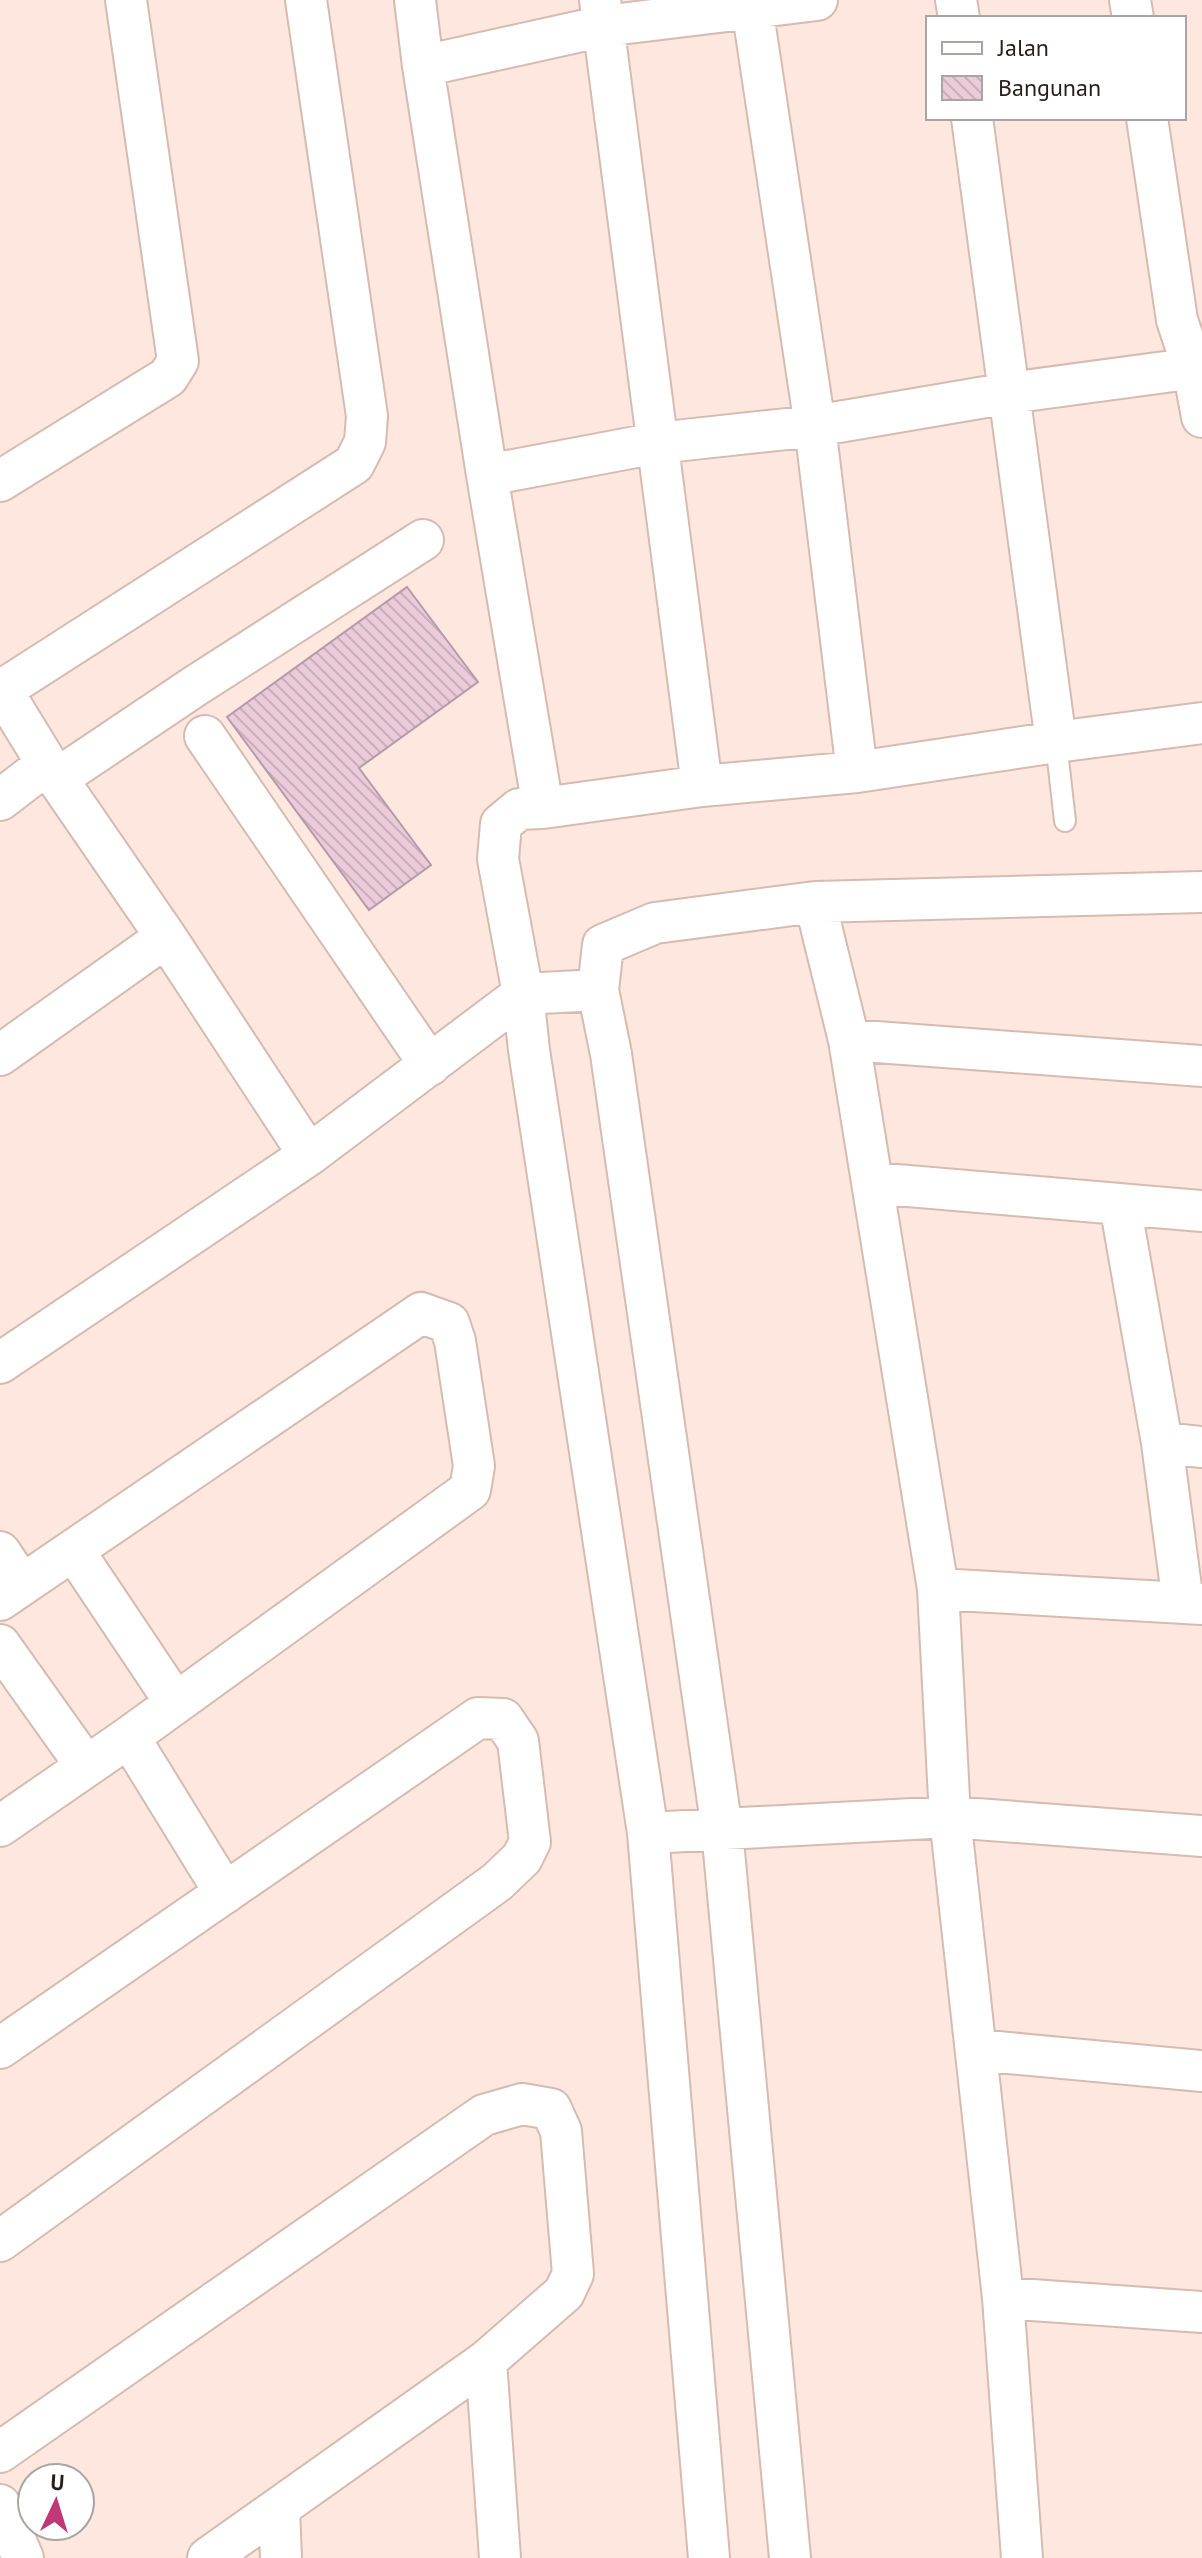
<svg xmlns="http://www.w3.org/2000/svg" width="1202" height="2558" font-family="'PT Sans',sans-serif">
<defs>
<pattern id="building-back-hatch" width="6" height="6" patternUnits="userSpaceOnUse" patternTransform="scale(2)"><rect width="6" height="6" fill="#ebcada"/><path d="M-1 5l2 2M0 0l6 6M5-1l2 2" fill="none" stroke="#caadba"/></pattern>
</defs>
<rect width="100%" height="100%" fill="#fee7de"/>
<path fill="url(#building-back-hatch)" stroke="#b59ba7" stroke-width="2" d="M407,587L478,682L359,768L431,865L369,910L227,717Z"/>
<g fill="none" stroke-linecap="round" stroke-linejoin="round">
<g stroke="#d6bbb0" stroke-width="24">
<path id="service" d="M1056,742L1065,821"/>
</g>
<g stroke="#d6bbb0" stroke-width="44">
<path id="minor" d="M415,0L423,66L487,475L543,808
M600,0L702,786
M751,0L815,426L857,772
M956,0L959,18
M1130,0L1133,18
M423,66L604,26L817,0
M972,118L1056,742
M1147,118L1177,320L1193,368L1202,417
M487,475L657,443L815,426L1009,393L1202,367
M0,481L168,377L178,361L126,0
M0,687L47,764L166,937L309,1155
M2,690L354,464L365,442L367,416L306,0
M205,736L430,1065
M58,778L195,686L423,540
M0,800L47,764
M815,902L849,1040L938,1589L950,1817L1003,2298L1022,2558
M849,1040L1202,1066
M0,1055L166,937
M873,1183L1202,1211
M1120,1204L1162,1443L1183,1603
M0,1363L309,1155L523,994L598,990
M1162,1443L1202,1447
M74,1551L175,1702
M0,1552L22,1585
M938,1589L1202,1604
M0,1600L421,1313L449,1323L455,1341L474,1466L470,1490L129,1737L0,1826
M0,1645L86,1766
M129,1737L225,1893
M648,1833L950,1817L1202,1836
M0,2048L478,1718L503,1719L518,1741L530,1842L522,1858L497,1882L0,2241
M976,2050L1202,2071
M1003,2298L1202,2312
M486,2361L500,2558
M0,2452L484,2115L522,2104L551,2109L561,2131L573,2274L564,2293L486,2361L208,2558
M0,2505L23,2558
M279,2508L281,2558
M709,2558L648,1833L529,1050L523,994L498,859L501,824L519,809L543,808L702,786L857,772L1056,742L1202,723
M790,2558L722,1830L611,1054L598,990L603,945L655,923L815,902L1202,892"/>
</g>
<use href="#service" stroke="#fff" stroke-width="20"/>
<use href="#minor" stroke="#fff" stroke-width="40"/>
</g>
<rect x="926" y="16" width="260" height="104" fill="#ffffff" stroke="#a9a5a3" stroke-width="2"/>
<rect x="942" y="42" width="40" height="12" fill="#ffffff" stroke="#a9a5a3" stroke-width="2"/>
<text x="998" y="56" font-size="24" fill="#281e1a">Jalan</text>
<rect x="942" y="76" width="40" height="24" fill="url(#building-back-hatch)" stroke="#a9a5a3" stroke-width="2"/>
<text x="998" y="96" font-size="24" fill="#281e1a">Bangunan</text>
<g transform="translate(56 2502) rotate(4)"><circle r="38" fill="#ffffff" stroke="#a9a5a3" stroke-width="2"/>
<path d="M0-6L14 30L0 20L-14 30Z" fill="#c03875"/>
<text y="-12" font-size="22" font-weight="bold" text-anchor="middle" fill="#281e1a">U</text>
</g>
</svg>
